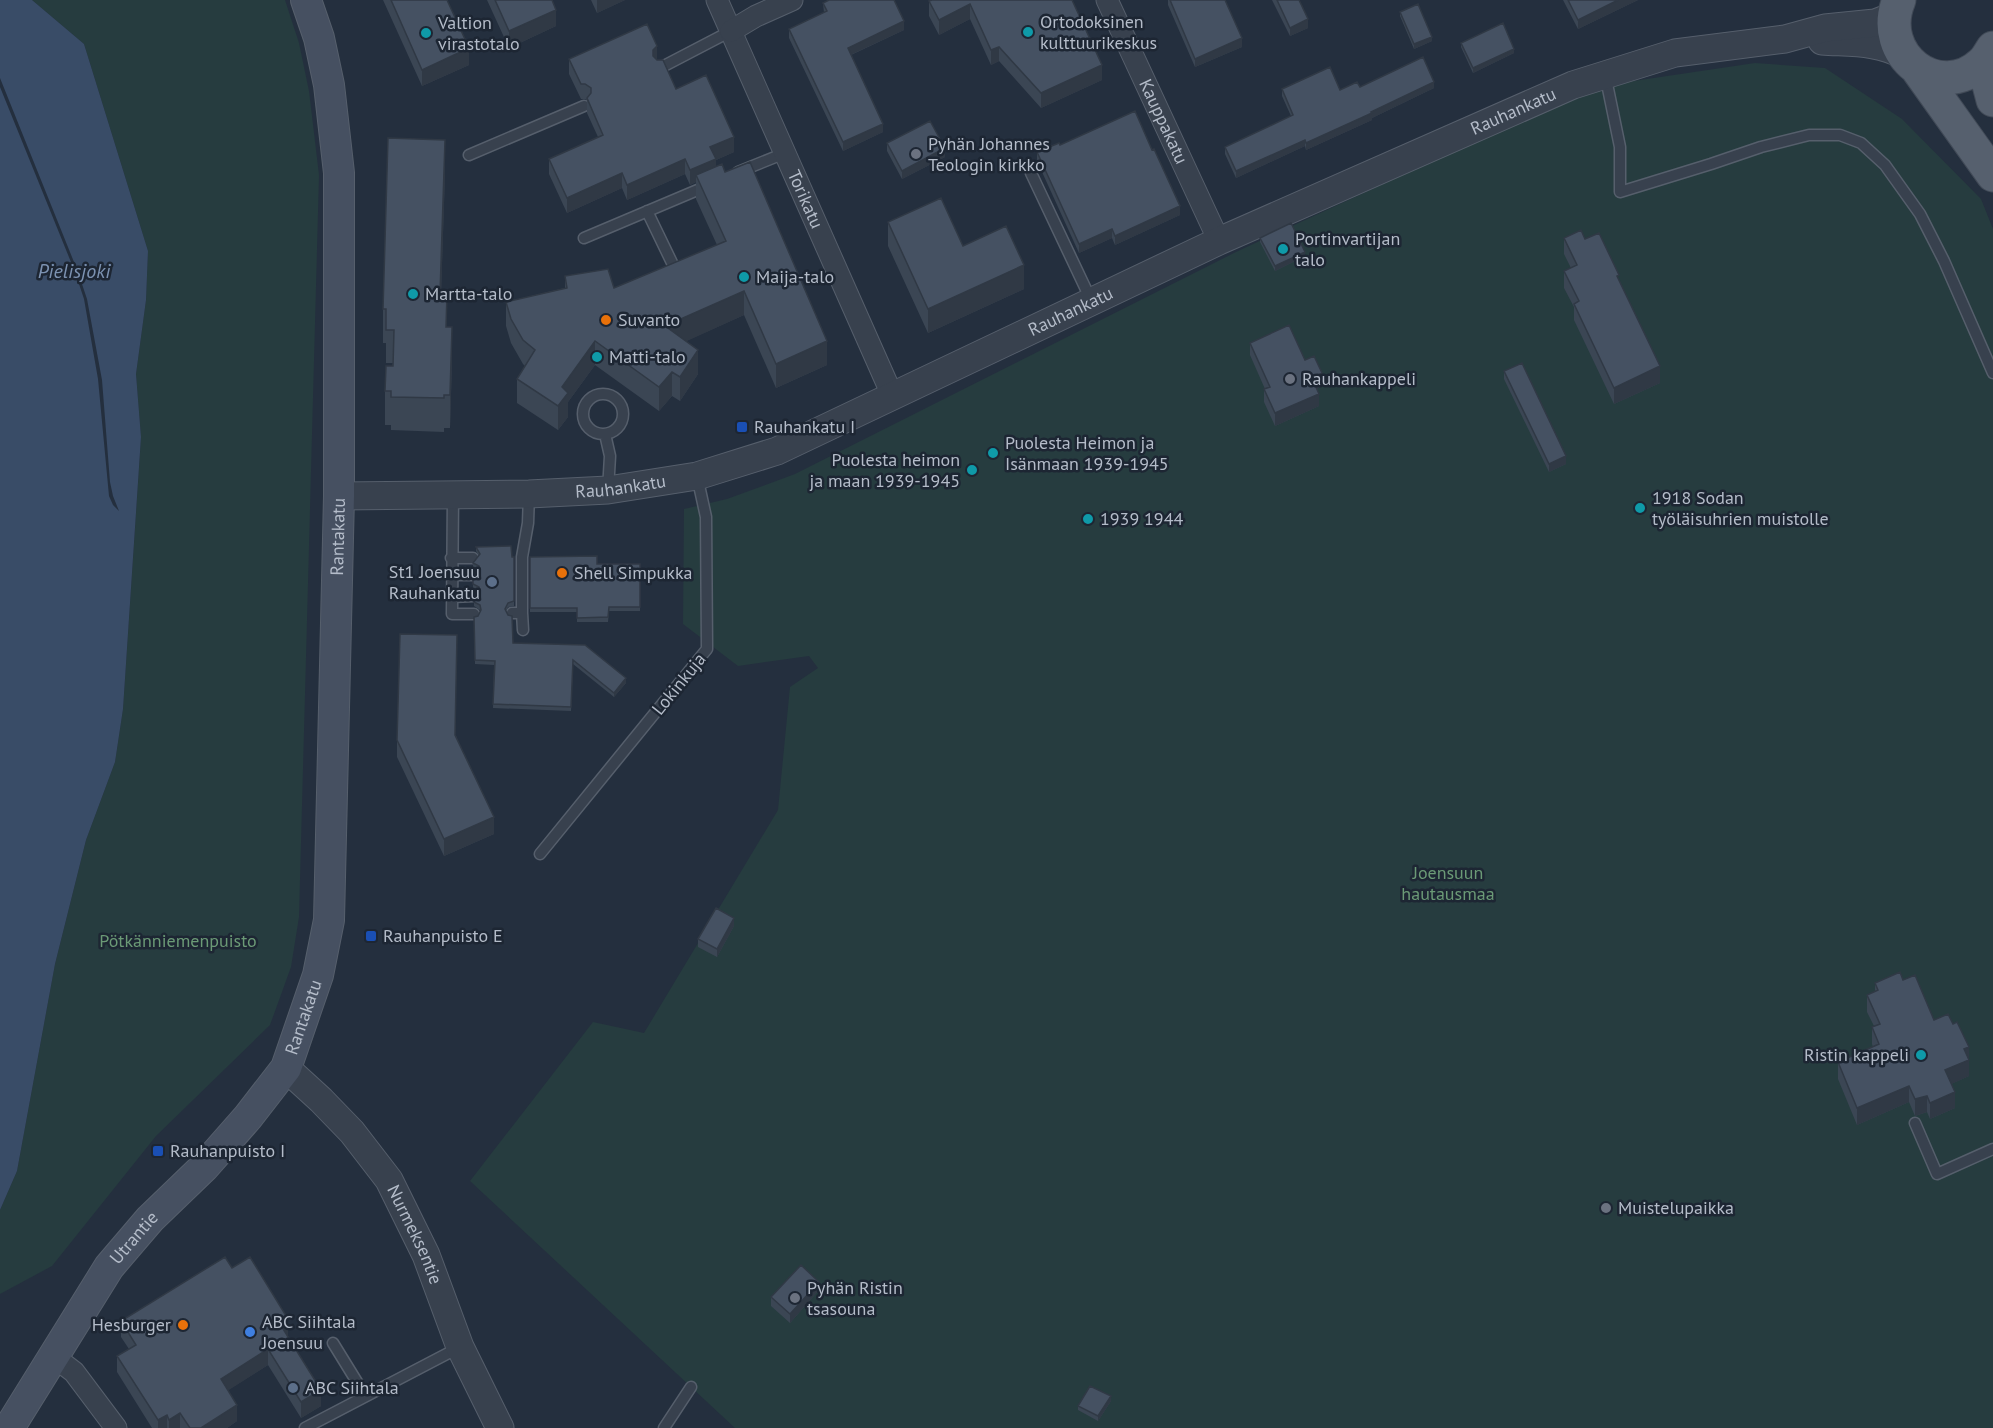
<svg xmlns="http://www.w3.org/2000/svg" width="1993" height="1428" font-family="'PT Sans',sans-serif">
<rect width="100%" height="100%" fill="#242f3e"/>
<path fill="#263c3f" d="M32,0H285L299,43L309,91L319,175L299,917L291,967L270,1025L156,1136L52,1266L0,1294V1210L17,1171L55,964L86,840L115,762L123,709L141,438L136,374L146,300L148,251L84,44Z
M1755,63L1825,68L1902,119L1981,199L1993,229V1428H735L470,1181L593,1022L644,1033L778,810L790,687L818,668L809,656L738,666L683,624L684,509L727,499L795,474L1236,252L1593,87Z"/>
<path fill="#394c67" d="M0,0H32L84,44L148,251L146,300L136,374L141,437L123,709L115,762L86,840L55,964L17,1171L0,1210Z"/>
<path fill="#242f3e" d="M0,78L78,272L87,299L102,380L110,482L113,496L119,511L113,505L109,496L98,379L84,299L75,272L0,87Z"/>
<g fill="none" stroke-linecap="round" stroke-linejoin="round">
<g stroke="#565f6c" stroke-width="13">
<path id="service" d="M660,68L731,31
M1605,74L1620,147V192L1711,164L1761,147L1809,135H1840L1861,143L1885,165L1920,214L1944,261L1993,373
M469,155L584,106
M738,172L785,153
M1031,173L1092,302
M647,211L675,269
M584,238L707,186
M583 414a20 20 0 1 1 40 0a20 20 0 1 1-40 0Z
M605,434L610,456L608,490
M453,495L452,614H474
M451,558H473
M452,575H473
M452,597L473,596
M512,613H522V557L528,523L529,494
M522,613L523,630
M540,854L707,649L706,517L697,476
M1915,1123L1937,1174L1993,1149
M333,1343L365,1395
M305,1428L460,1347
M664,1428L691,1387"/>
</g>
<g stroke="#565f6c" stroke-width="23">
<g id="minor">
<path id="s1" d="M717,0L893,397"/>
<path id="s2" d="M1107,0L1219,241"/>
<path d="M731,31L756,16L792,0"/>
<path d="M53,1356L74,1372L116,1428"/>
</g>
</g>
<g stroke="#565f6c" stroke-width="29">
<g id="tertiary">
<path d="M1822,41C1850,43 1878,41 1903,55"/>
<path id="s3" d="M339,496L529,494L608,490L697,476L777,451L1219,241L1573,85L1675,53L1785,39L1825,28L1875,23L1888,18L1894,13"/>
<path id="s4" d="M286,1068L321,1100L352,1132L389,1180L426,1255L460,1347L500,1428"/>
</g>
</g>
<g stroke="#565f6c" stroke-width="32">
<g id="secondary">
<path id="s5" d="M9,1428L109,1267L150,1219L204,1167L248,1117L286,1068L318,975L329,920L339,496V173L329,85L319,38L306,0"/>
</g>
</g>
<g stroke="#414a57" stroke-width="35">
<path id="primary" d="M1899,0C1876,55 1939,103 1982,63C1987,59 1990,52 1993,48
M1983,62L1993,100
M1918,70L1993,175"/>
</g>
<use href="#service" stroke="#38414e" stroke-width="10"/>
<use href="#minor" stroke="#38414e" stroke-width="21"/>
<use href="#tertiary" stroke="#38414e" stroke-width="27"/>
<use href="#secondary" stroke="#465061" stroke-width="30"/>
<use href="#primary" stroke="#56606e" stroke-width="33"/>
</g>
<path fill="#3b4654" d="M383,0H447L469,65L422,86Z
M487,0H552L556,26L509,48Z
M591,0H625L597,13Z
M1072,0L1102,80L1041,108L999,61L991,65L970,19L939,35L929,16V1Z
M1168,0H1225L1242,47L1195,67L1168,5Z
M1272,0H1299L1308,28L1290,36Z
M1563,0H1638L1578,29Z
M823,3L904,30L851,55L883,132L843,151L789,38V29L824,13Z
M1400,12L1432,41L1414,49L1400,16Z
M1461,43L1514,53L1473,73L1461,47Z
M569,59L657,60L676,89L734,152L716,160V166L725,172L827,365L776,388L744,315L686,341L698,374L680,401L672,396L659,411L595,365L568,402V417L558,430L517,403V379L525,366L523,364L511,343L506,326V302L565,288V276L614,288L717,245L696,199V182L690,185L685,174L627,200L622,188L567,213L549,174V159L598,137L587,113V100L585,99H581L569,74Z
M1360,87L1434,88L1372,118V120L1306,150L1305,146L1236,178L1225,154V147L1291,116L1282,96V89L1340,90Z
M887,143L945,157L902,179L887,151Z
M1060,145L1180,215L1115,245L1112,238L1079,253L1037,161V152Z
M445,173L441,294L452,361L450,428H444V432L391,430V425H385V391L393,363H386V343H383V309Z
M888,222L963,246L1024,289L928,333L888,246Z
M1260,238L1305,256L1275,271L1260,242Z
M1564,238L1585,239L1619,281L1660,383L1614,404L1574,320V307L1564,288V271L1571,268L1564,254Z
M1250,343L1305,360L1322,386L1316,389L1319,406L1275,426L1264,402V389H1265L1250,355Z
M1504,371L1566,464L1549,472L1504,379Z
M476,547L514,557V606L508,607L506,611L513,643L585,645L626,683L614,697L573,664L571,711L493,708L494,665L475,664L474,617L478,616L481,612L480,610L474,606V599L478,598L480,594L479,591L473,589V578L477,577L480,573L479,571L473,567V563L479,556L476,551Z
M530,557L597,564H640V611H609L608,622H577V612H530Z
M456,736L494,834L444,856L397,757V740Z
M734,926L717,957L698,947V939Z
M1903,980L1934,1020L1953,1024L1969,1047V1076L1951,1084L1955,1108L1930,1119L1927,1112L1915,1116L1909,1102L1857,1125L1838,1079V1062L1873,1047L1872,1044V1027L1874,1026L1867,1012V995L1875,992V983Z
M232,1268L288,1335H287L321,1406L301,1418L268,1365L228,1390L237,1421L227,1428H152L117,1372V1356L129,1349L121,1337V1321Z
M819,1290L790,1323L771,1306V1297Z
M1111,1401L1098,1421L1078,1410V1406Z"/>
<path fill="#303945" d="M597,0H625L597,13Z
M1618,0H1638L1578,29V20Z
M970,4V19L939,35V20Z
M556,10V26L509,48V31Z
M1308,19V28L1290,36V28Z
M904,21V30L848,56V48Z
M1432,37V41L1414,49V44Z
M1242,38V47L1195,67V59Z
M657,46V61L653,64V50Z
M999,47V61L991,65V50Z
M469,48V65L422,86V70Z
M1514,49V53L1473,73V68Z
M1102,65V80L1041,108V93Z
M1434,82V88L1372,118V120L1306,150V143Z
M883,124V132L843,151V142Z
M734,137V152L716,160V174L696,175V182L690,185V170L710,147Z
M445,140V173L440,327V294Z
M1305,140V146L1236,178V171Z
M945,148V157L902,179V171Z
M685,159V174L627,200V185Z
M622,173V188L567,213V198Z
M1180,206V215L1115,245V236Z
M1112,229V238L1079,253V244Z
M1305,252V256L1275,271V266Z
M1024,265V289L928,333V309Z
M744,291V315L665,351V326Z
M452,327V361L450,428V395Z
M595,341V365L568,402V417L558,430V406L562,387Z
M827,341V365L776,388V364Z
M698,350V374L680,401V377Z
M1660,366V383L1614,404V388Z
M672,372V396L659,411V387Z
M1322,373V386L1312,391V378Z
M1319,394V406L1275,426V413Z
M1566,456V464L1549,472V464Z
M626,678V683L614,697V693Z
M494,817V834L444,856V839Z
M734,918V926L717,957V949Z
M1969,1047V1076L1945,1087V1070L1964,1049Z
M1909,1086V1102L1857,1125V1108Z
M1955,1092V1108L1930,1119V1103Z
M1927,1096V1112L1915,1116V1099Z
M819,1282V1290L790,1323V1314Z
M288,1319V1335L280,1340V1324Z
M268,1349V1365L221,1395V1379Z
M321,1390V1406L301,1418V1402Z
M1111,1396V1401L1098,1421V1416Z
M237,1405V1421L227,1428H201Z
M180,1413V1428H169V1420Z
M167,1415V1428H158V1420Z"/>
<path fill="#455162" stroke="#303945" stroke-width="1.5" d="M391,0H447L469,48L422,70Z
M495,0H552L556,10L509,31Z
M829,0H894L904,21L848,48L883,124L843,142L789,29L827,11L823,3Z
M932,0H1072L1102,65L1041,93L999,47L991,50L970,4L939,20L929,1Z
M1170,0H1225L1242,38L1195,59Z
M1277,0H1299L1308,19L1290,28Z
M1568,0H1618L1578,20Z
M1418,4L1432,37L1414,44L1400,12Z
M1503,23L1514,49L1473,68L1461,43Z
M647,24L657,46L653,50V56L657,60H663L676,89L706,75L734,137L710,147L716,159L690,170L685,159L627,185L622,173L567,198L549,159L603,135L587,98L591,93V88L585,84H581L569,59Z
M1423,57L1434,82L1371,112L1372,113L1306,143L1305,140L1236,171L1225,147L1293,115L1282,89L1330,67L1340,90L1357,82L1360,87Z
M1135,111L1152,150L1154,149L1180,206L1115,236L1112,229L1079,244L1037,152L1059,143L1060,145Z
M930,121L945,148L902,171L887,143Z
M388,138L445,140L440,294H447L446,327H452L450,395H444V398L391,397V391H385L386,366H393L394,330H386V309H383Z
M750,162L827,341L776,364L744,291L665,326L698,350L680,377L672,372L659,387L595,341L562,387L568,393L558,406L517,379L535,350L523,340L511,319L506,302L567,288L565,276L608,269L614,288L726,241L696,175L722,164L725,172Z
M941,198L963,246L1006,226L1024,265L928,309L888,222Z
M1291,223L1305,252L1275,266L1260,238Z
M1581,230L1585,239L1599,233L1619,275L1617,276L1660,366L1614,388L1574,304L1579,301L1564,271L1577,265L1564,238Z
M1289,325L1305,360L1314,356L1322,373L1312,378L1319,394L1275,413L1264,389L1270,387L1250,343Z
M1522,363L1566,456L1549,464L1504,371Z
M511,546L512,557H514V601L508,603L505,609L508,615L512,616L513,643L585,645L626,678L614,693L573,660L571,707L493,704L495,661L475,660L474,617L478,616L481,610L480,605L474,602V599L478,598L480,592L479,587L473,584V578L477,577L480,571L479,566L473,563L480,554L476,547Z
M597,556V564H640V607H609L608,617L577,618V608H530V557Z
M400,634L457,635L455,735L494,817L444,839L397,740Z
M716,908L734,918L717,949L698,939Z
M1900,972L1903,980L1915,975L1934,1020L1948,1014L1953,1024L1957,1022L1969,1047L1964,1049L1969,1060L1945,1070L1955,1092L1930,1103L1927,1096L1915,1099L1909,1086L1857,1108L1838,1062L1879,1044L1872,1027L1880,1024L1867,995L1878,990L1875,983Z
M225,1257L232,1268L250,1257L288,1319L280,1324L321,1390L301,1402L268,1349L221,1379L237,1405L201,1428H190L180,1413L169,1420L167,1415L158,1420L117,1356L136,1345L121,1321Z
M801,1265L819,1282L790,1314L771,1297Z
M1090,1386L1111,1396L1098,1416L1078,1406Z"/>
<g fill="#0f9aa8" stroke="#1d2633" stroke-width="2">
<circle cx="1028" cy="32" r="6"/>
<circle cx="426" cy="33" r="6"/>
<circle cx="1283" cy="249" r="6"/>
<circle cx="744" cy="277" r="6"/>
<circle cx="413" cy="294" r="6"/>
<circle cx="597" cy="357" r="6"/>
<circle cx="993" cy="453" r="6"/>
<circle cx="972" cy="470" r="6"/>
<circle cx="1640" cy="508" r="6"/>
<circle cx="1088" cy="519" r="6"/>
<circle cx="1921" cy="1055" r="6"/>
</g>
<g fill="#6b7280" stroke="#1d2633" stroke-width="2">
<circle cx="916" cy="154" r="6"/>
<circle cx="1290" cy="379" r="6"/>
<circle cx="1606" cy="1208" r="6"/>
<circle cx="795" cy="1298" r="6"/>
</g>
<g fill="#e8710a" stroke="#1d2633" stroke-width="2">
<circle cx="606" cy="320" r="6"/>
<circle cx="562" cy="573" r="6"/>
<circle cx="183" cy="1325" r="6"/>
</g>
<g fill="#1a4fb4" stroke="#1d2633" stroke-width="2">
<rect x="736" y="421" width="12" height="12" rx="3"/>
<rect x="365" y="930" width="12" height="12" rx="3"/>
<rect x="152" y="1145" width="12" height="12" rx="3"/>
</g>
<g fill="#5c6f8a" stroke="#1d2633" stroke-width="2">
<circle cx="492" cy="582" r="6"/>
<circle cx="293" cy="1388" r="6"/>
</g>
<circle fill="#3f7fe0" stroke="#1d2633" stroke-width="2" cx="250" cy="1332" r="6"/>
<g text-anchor="middle" stroke-width="5" stroke-linejoin="round" paint-order="stroke">
<g font-size="18" fill="#b4bcc9" stroke="#1d2633" text-anchor="start">
<text x="1040" y="28">Ortodoksinen<tspan x="1040" dy="21">kulttuurikeskus</tspan></text>
<text x="438" y="29">Valtion<tspan x="438" dy="21">virastotalo</tspan></text>
<text x="928" y="150">Pyhän Johannes<tspan x="928" dy="21">Teologin kirkko</tspan></text>
<text x="1295" y="245">Portinvartijan<tspan x="1295" dy="21">talo</tspan></text>
<text x="756" y="283">Maija-talo</text>
<text x="425" y="300">Martta-talo</text>
<text x="618" y="326">Suvanto</text>
<text x="609" y="363">Matti-talo</text>
<text x="1302" y="385">Rauhankappeli</text>
<text x="754" y="433">Rauhankatu I</text>
<text x="1005" y="449">Puolesta Heimon ja<tspan x="1005" dy="21">Isänmaan 1939-1945</tspan></text>
<text x="960" y="466" text-anchor="end">Puolesta heimon<tspan x="960" dy="21">ja maan 1939-1945</tspan></text>
<text x="1652" y="504">1918 Sodan<tspan x="1652" dy="21">työläisuhrien muistolle</tspan></text>
<text x="1100" y="525">1939 1944</text>
<text x="480" y="578" text-anchor="end">St1 Joensuu<tspan x="480" dy="21">Rauhankatu</tspan></text>
<text x="574" y="579">Shell Simpukka</text>
<text x="383" y="942">Rauhanpuisto E</text>
<text x="1909" y="1061" text-anchor="end">Ristin kappeli</text>
<text x="170" y="1157">Rauhanpuisto I</text>
<text x="1618" y="1214">Muistelupaikka</text>
<text x="807" y="1294">Pyhän Ristin<tspan x="807" dy="21">tsasouna</tspan></text>
<text x="262" y="1328">ABC Siihtala<tspan x="262" dy="21">Joensuu</tspan></text>
<text x="171" y="1331" text-anchor="end">Hesburger</text>
<text x="305" y="1394">ABC Siihtala</text>
</g>
<g font-size="18" fill="#b4bcc9" stroke="#1d2633">
<text dy="6" stroke="none"><textPath href="#s3" startOffset="1254">Rauhankatu</textPath></text>
<text dy="6" stroke="none"><textPath href="#s2" startOffset="134">Kauppakatu</textPath></text>
<text dy="6" stroke="none"><textPath href="#s1" startOffset="218">Torikatu</textPath></text>
<text dy="6" stroke="none"><textPath href="#s3" startOffset="768">Rauhankatu</textPath></text>
<text dy="6" stroke="none"><textPath href="#s3" startOffset="282">Rauhankatu</textPath></text>
<text dy="6" stroke="none"><textPath href="#s5" startOffset="994">Rantakatu</textPath></text>
<text transform="translate(679 684) rotate(-51)" y="6">Lokinkuja</text>
<text dy="6" stroke="none"><textPath href="#s5" startOffset="510">Rantakatu</textPath></text>
<text dy="6" stroke="none"><textPath href="#s4" startOffset="213">Nurmeksentie</textPath></text>
<text dy="6" stroke="none"><textPath href="#s5" startOffset="228">Utrantie</textPath></text>
</g>
<g font-size="18" fill="#6b9a76" stroke="#1d2633">
<text x="1448" y="879">Joensuun<tspan x="1448" dy="21">hautausmaa</tspan></text>
<text x="178" y="947">Pötkänniemenpuisto</text>
</g>
<g font-size="20" font-style="italic" fill="#7c92b1" stroke="#1d2633">
<text x="74" y="278">Pielisjoki</text>
</g>
</g>
</svg>
